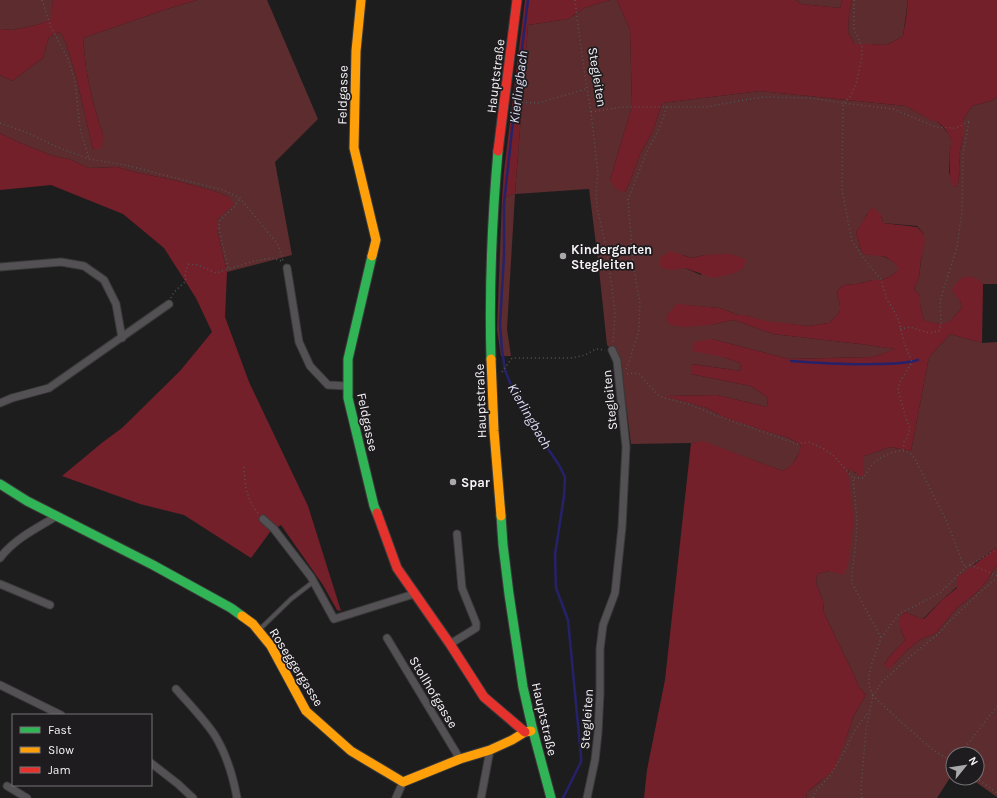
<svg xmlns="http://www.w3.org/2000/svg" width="997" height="798" font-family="Karla,sans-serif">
<rect width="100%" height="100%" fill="#1e1d1e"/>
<path fill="#5c2c2e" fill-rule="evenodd" d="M0,0H53L51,20L36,25L13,30L0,29Z
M197,0H267L318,119L275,162L292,255L227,272L217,229V219L233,205L229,197L217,192L178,181L135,172L117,167L89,168L69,159L53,156L18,142L0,133V75L12,81L43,58L49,37L60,32L66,43L76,76L93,150L103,135L93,102L86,69L83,38L170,8Z
M610,0H617L630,30L632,106L610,180L625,192L631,179L640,154L653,131L662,103L760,91L906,106L931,120L937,121L949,134L952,143L950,149L949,172L954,187L958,185L960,169L959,155L963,137V120L972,106L991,101L997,97V284H983L973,277L960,301L962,307C948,325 947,328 924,320L920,305V296L914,289L919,278L924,234L917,226L883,223L881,215L867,214L862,224L856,232L861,250L863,254C876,255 889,255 898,266L897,271L891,276L882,280H873L857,284L843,285L838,290L837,295L840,305V310L837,315L829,323L808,326L766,322L745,315H738L720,308L684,305L710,325L734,320L773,334L860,344L896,349L873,357L789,359L712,339L723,357L740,363L741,371L692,364L691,374L751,386L768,398L767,407L717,395L667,396L707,408L721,416L789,438L801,445L800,451L792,465L783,471L703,442L691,443L631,444L620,357L607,345L598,260L589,189L515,194L507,329L511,356H501L497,330L502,199L515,193L528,25L568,19L584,8ZM683,255L691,258L705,255L701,275L685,268Z
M796,0H842L840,8L801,4Z
M852,0H908L903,36L887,45L869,44H855L848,33L849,14Z
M950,334L982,343L997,342V547L974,564L957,587L943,599L923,619L919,618L905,612L900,618V628L905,640L889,657L884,665L894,664L906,651L921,639L935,634L957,608L977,592L987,581L995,567L997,566V797L970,778H977V754H953V773L937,798H806L807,792L822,780L846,739L853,717L866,695L859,687L853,673L824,613L823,601L816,583L817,574L830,571L849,469L853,470L855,473L864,474V456L890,447L911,451L929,357Z"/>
<path fill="#74202a" d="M53,0H197L170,8L83,38L86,69L93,102L103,135L102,148L93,150L76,76L66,43L60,32L49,37L43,58L12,81L0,75V29L13,30L36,25L50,20Z
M525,0H610L584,8L568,19L528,25L515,193L502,199L504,171Z
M617,0H796L801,4L840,8L842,0H852L849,14L848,33L855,44H869L887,45L903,36L906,18L908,0H997V97L991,101L972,106L963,120V137L959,155L960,169L958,185L954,187C948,180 950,159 950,150C951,145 952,140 949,135C947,130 941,125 937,121H932L906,106L760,91L662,103L653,131L640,154L631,179L625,192L616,189L610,180L632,106L630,30Z
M0,133L18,142L53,156L69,159L89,168L117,167L135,172L178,181L217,192L229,197L234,205L217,219V229L227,272L225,317L249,382L308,506L341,611L337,610L323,585L281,525L270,532L251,558L184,515L140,504L62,476L103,442L122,428L180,371L212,332L196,298L164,248L123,214L51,185L0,190Z
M872,207L881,215L883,223L917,227L924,234L925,241L921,259L919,278L914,289L920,296V305L924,320C946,327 949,325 962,307L960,301L952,290C956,282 962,275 972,277C976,278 980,281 983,284L982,343L950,334L929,357L911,451L890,447L864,456V475L862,477C857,474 853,470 849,469L848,474L854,520L848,564L844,575L830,571L817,574L816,583L823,601L824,613L853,673L859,687L866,695L853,717L846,739L834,770L807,792L806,798H644L647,770L665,680L691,443L703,441L783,471C794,464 798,458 801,445L789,438L747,425L721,416L707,408L665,396L717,395L767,407L768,398L751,386L691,374V364L741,371L740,363L723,357L692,351L694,342L712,339L789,359L873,357L895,349L860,344L773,334L734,320L710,325L685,327L670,325L666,319L668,314L677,304L720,308L738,315H745L766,321L808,326L829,323L837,315L840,310V305L837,295L838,290L843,285L857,284L873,280H882L891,276L897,271V266L895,263L886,257L863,254L861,250L856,232C862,224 866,215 872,207Z
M670,251L691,258L705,255L731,254L745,259V264L741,270L728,275L713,278L685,268L671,270L662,268L659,263L661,257Z
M997,547V566L995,567L987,581L977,592L957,608L935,634L921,639L906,651L894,664L889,669L884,665L889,657L905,640L900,628L899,618L905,612L919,618L924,619L943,599L957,588V578Z"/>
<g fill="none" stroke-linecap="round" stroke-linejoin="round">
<path stroke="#26226a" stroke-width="2.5" d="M528,0L513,121L504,204V256L500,324L502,350L505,370L511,385L533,427L559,465L565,477L564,496L555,555L556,588L568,620L581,756V762L563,798
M791,361C819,363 847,365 875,364C889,364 904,364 918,360"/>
<g stroke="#3b3a3b" stroke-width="5.5">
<path id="lane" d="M259,630L291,599L313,582"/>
</g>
<g stroke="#3b3a3b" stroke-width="9">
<path id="street" d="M0,267L61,262L84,266L104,280L116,304L122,338
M287,268L299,342L310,366L328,385L347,386
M0,403L12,398L49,388L169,304
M263,519L274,529L311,577L334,619L414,594
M0,558C14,539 37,528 57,516
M0,584L50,605
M387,638L460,759
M450,644L476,628V623L462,588L457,534
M0,685L61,715
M176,689C189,704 203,718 214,734C226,753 233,776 237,798
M151,763L178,784L193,798
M7,786L27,798
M396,798L403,782
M481,798L490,750
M587,798L595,760L598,733L600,693V649L603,625L615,593L622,527L626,447L617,361L612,350"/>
</g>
<g stroke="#3b3a3b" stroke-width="11">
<path id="fast" d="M372,256L348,359V398L374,506L377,513
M491,359C489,290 492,220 498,151
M0,484L27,501L153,565L231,608L242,616
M501,516L503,545L509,594L523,687L533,731L551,798"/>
</g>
<g stroke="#3b3a3b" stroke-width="11">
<path id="slow" d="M361,0L356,51L354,148L376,240L372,256
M491,359L494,431L501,516
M242,616L253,624L271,646L306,711L351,751L403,782L460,759L490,750L512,740L525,732L531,731"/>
</g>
<g stroke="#3b3a3b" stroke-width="11">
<path id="jam" d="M498,151L517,0
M377,513L397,568L450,644L484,697L525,732"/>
</g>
<path stroke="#555455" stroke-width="1.5" stroke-dasharray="1 3" stroke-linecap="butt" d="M42,0L51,27L68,59L75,81L80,128L89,159
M575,0L579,33L587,89L591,112L598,174L596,192L597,208L606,247L612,288L615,314L613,343
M854,0V29L862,47V57L856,84L850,97L843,103L842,190L852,241L867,263L881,279L887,300L892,307L899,321L904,342L912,362L900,382L898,390L906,418L910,428L907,438L904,442L903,450
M514,102L538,103L586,89
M591,112L622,107H706L750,99L765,97L811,98L843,103L893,109L936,127L954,128L961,126L969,121
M0,123L28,133L57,147L89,159L125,165L223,190L240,198L276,242L279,247L283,261
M228,268L219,229L220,220L234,207L240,198
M171,298L174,292L186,281C184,274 186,270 189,264L198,265L216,273L254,261L272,258L282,261
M900,329L910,327L929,333L939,331L941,324L940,301L957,247L962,211L963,154L969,121
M626,369L629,362L639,330L640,304L633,264L628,199L647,152L660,127L667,106
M502,372L512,358H573L585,355L596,349L605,350
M627,374L633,373L639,374L658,395L664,398L689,404L713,414L797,444L809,442L824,449L834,456L853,478L857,519L856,542L852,574V583L881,638
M244,467C245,485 246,498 258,513
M854,478H864C867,472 870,466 875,462C881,456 900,448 908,452C911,453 913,457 915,459L947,522L963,564L966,567
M970,565L986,571L997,576
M960,754L997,706
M953,762L933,750L900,721L873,696L882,682L911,656L938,634L951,620L980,592L997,578
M976,778L997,793
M813,798L815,792L830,776L844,752L855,730L869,711
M862,798L861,788L866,730L873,696L869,685V677L871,666L881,638L899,614L940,593L966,567L970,565L997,549"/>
<use href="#lane" stroke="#535153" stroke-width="3.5"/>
<use href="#street" stroke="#535153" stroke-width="7"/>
<use href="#fast" stroke="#30b455" stroke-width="9"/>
<use href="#slow" stroke="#ff9f0a" stroke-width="9"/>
<use href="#jam" stroke="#e5322d" stroke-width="9"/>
</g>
<g fill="#aaa9aa" stroke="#1f1c1f" stroke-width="1.5">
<circle cx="563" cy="256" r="4"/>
<circle cx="453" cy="482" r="4"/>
</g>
<g text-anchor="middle" stroke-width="3.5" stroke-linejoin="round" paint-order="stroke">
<g font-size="13" fill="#f6f4f6" stroke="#1f1c1f">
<text transform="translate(495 76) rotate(-83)" y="5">Hauptstraße</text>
<text transform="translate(598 77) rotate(81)" y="5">Stegleiten</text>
<text transform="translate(342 95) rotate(-89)" y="5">Feldgasse</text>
<text transform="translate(609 400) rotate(-96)" y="5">Stegleiten</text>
<text transform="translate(480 401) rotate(-92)" y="5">Hauptstraße</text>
<text transform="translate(368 422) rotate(78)" y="5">Feldgasse</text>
<text transform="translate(297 667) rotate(58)" y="5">Roseggergasse</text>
<text transform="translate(434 692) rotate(59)" y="5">Stollhofgasse</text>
<text transform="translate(545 719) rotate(77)" y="5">Hauptstraße</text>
<text transform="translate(586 719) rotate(-86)" y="5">Stegleiten</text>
</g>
<g font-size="13" font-weight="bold" fill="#f6f4f6" stroke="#1f1c1f" text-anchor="start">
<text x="571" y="254">Kindergarten<tspan x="571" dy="15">Stegleiten</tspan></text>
<text x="461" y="487">Spar</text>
</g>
<g font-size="14" font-style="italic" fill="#dbdff6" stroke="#1f1c1f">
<text transform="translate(518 87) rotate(-83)" y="5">Kierlingbach</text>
<text transform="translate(530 416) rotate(60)" y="5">Kierlingbach</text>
</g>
</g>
<rect x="12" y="714" width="140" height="72" fill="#1f1c1f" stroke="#757275"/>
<rect x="20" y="727" width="20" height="6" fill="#30b455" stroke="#757275"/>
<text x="48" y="734" font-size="12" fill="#f6f4f6">Fast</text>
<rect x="20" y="747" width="20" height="6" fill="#ff9f0a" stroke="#757275"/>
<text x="48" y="754" font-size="12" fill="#f6f4f6">Slow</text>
<rect x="20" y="767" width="20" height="6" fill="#e5322d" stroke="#757275"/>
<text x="48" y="774" font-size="12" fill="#f6f4f6">Jam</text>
<g transform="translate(965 766) rotate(60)"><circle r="19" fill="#1f1c1f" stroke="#757275"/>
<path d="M0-3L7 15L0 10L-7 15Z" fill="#aaa9aa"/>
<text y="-6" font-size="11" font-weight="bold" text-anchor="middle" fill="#f6f4f6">N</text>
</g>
</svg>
